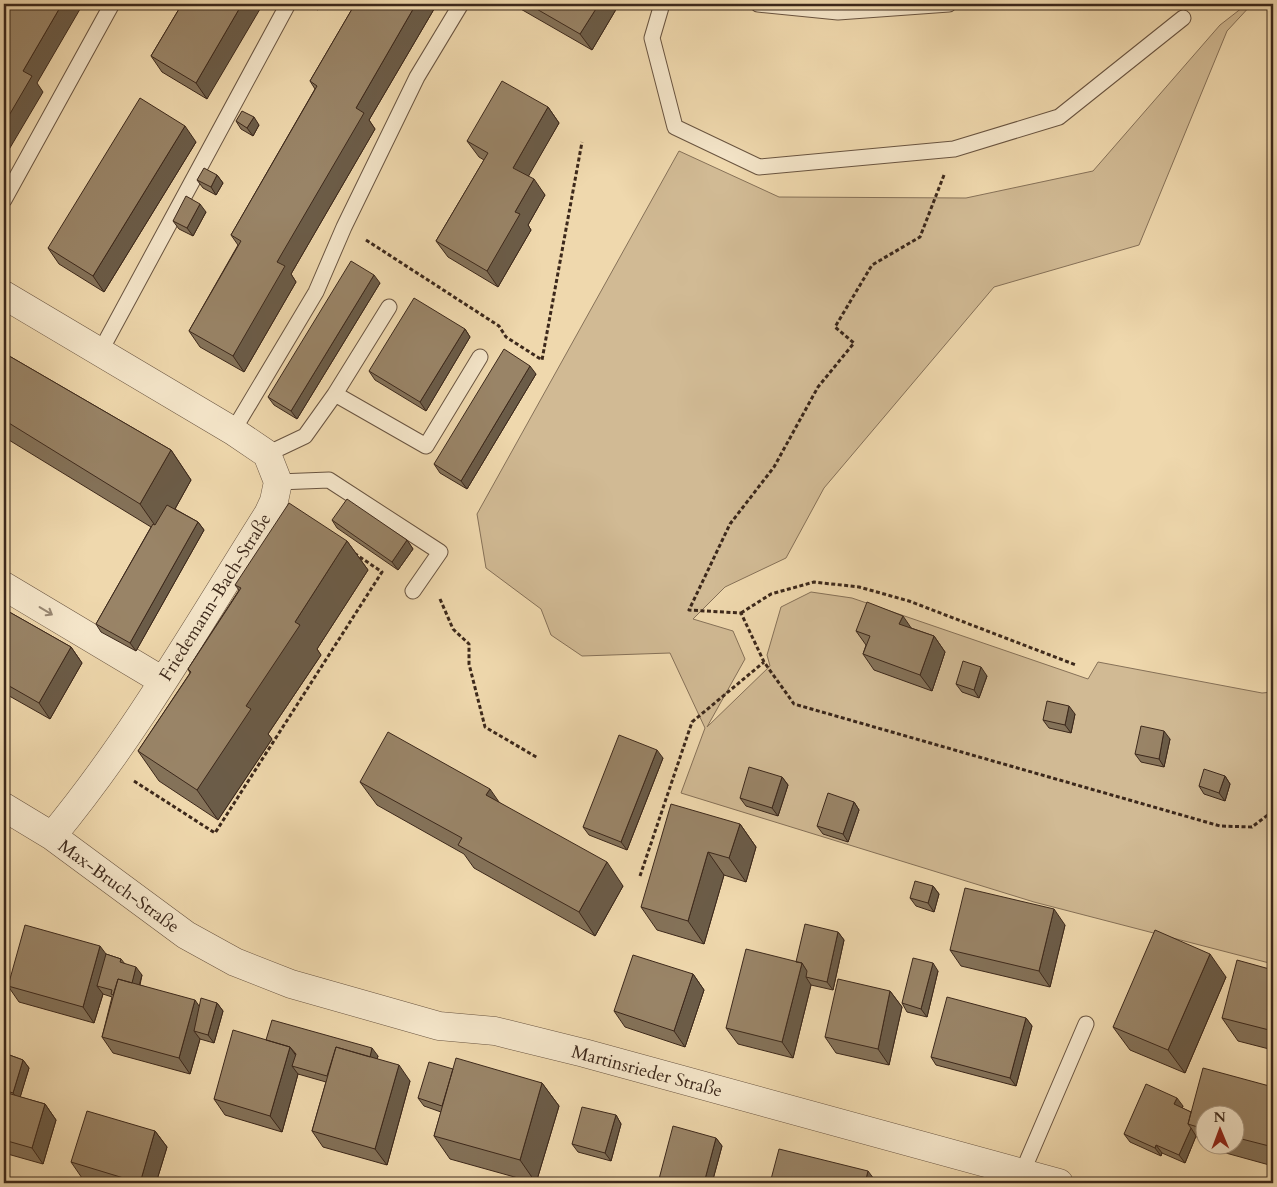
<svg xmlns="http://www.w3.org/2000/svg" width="1277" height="1187" font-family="Cardo,serif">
<rect width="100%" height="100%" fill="#efd8ad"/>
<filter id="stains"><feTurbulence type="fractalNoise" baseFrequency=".004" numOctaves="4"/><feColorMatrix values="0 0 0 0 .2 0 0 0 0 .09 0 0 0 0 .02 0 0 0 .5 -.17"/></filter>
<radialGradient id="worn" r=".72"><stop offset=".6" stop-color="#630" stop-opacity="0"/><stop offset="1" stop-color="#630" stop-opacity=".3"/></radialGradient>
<path fill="#d1ba94" stroke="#867158" d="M1247,4H1252L1227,31L1139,245L994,287L824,488L786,558L725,587L693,619L733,631L745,659L707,727L770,666L767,655L781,607L811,592L852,598L1088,679L1098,662L1262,693L1273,692V964L1034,902L681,793L705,728L670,653L582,656L551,635L541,609L486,568L477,514L679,151L779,197L966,198L1093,171L1220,25Z"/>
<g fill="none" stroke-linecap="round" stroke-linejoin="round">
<g stroke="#695440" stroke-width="17">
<path id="lane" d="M662,4L652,38L675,127L759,167L954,149L1059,117L1183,18
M758,4L838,12L949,4
M4,200L112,4
M100,352L288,4
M335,394L389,307
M233,431L316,292L344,227L417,77L461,4
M267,454L305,436L335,394L426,446L480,357
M278,482L329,480L440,552L413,591
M1022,1173L1086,1024"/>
</g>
<g stroke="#695440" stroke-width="29">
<path id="street" d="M4,295L233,431L267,454L278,482L274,501L268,514C199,623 134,737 52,836
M4,586L163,681
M4,807L52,836L186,935L235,962L291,984L439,1026L495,1031L584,1053L1059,1183"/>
</g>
<path stroke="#3c281b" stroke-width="3" stroke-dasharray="4 2.5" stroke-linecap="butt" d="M944,175L920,237L872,265L835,327L854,343L818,387L774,467L730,524L689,610L741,613L764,662L794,704L1220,826L1252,827L1273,811
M366,240L499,326L506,337L542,360L582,142
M440,599L453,629L469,644V664L485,727L538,758
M741,613L771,594L814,582L859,587L909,601L1076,665
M134,781L215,833L382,572L354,553
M640,876L692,722L764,662"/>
<use href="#lane" stroke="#f5e6ca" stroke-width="15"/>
<use href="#street" stroke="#f5e6ca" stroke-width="28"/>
</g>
<path fill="#847259" stroke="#3c281b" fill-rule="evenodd" d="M182,4L207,99L162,72L151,56Z
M307,4H321L318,10Z
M355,4H437L369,120L375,129L291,274L296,282L244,372L200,347L189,331L238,245L231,235L315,89L310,81Z
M512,4H616L618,6L592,50Z
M548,107L559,123L528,176L545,195L528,225L531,230L498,287L448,257L436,241L484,160L479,157L467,141Z
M236,121L259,125L253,136L241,129Z
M196,142L104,292L59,264L48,248Z
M217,175L223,183L216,195L203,188L197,180Z
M206,212L193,236L179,229L173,221Z
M380,283L297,419L274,405L268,397Z
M465,329L470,337L426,411L375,380L369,371Z
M4,353L171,450L191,480L175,509L198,522L204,530L136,651L101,632L96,624L151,527L4,437Z
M536,374L467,489L440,473L434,464Z
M332,520L407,540L413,549L398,570L337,528Z
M347,541L368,570L317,649L321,655L268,734L272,739L218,820L159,781L138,751L190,673L188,669L239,590L235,585Z
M4,609L71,647L82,663L50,719L4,693Z
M911,628L934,636L945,652L932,691L874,670L863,654L866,645L856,631Z
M987,676L979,698L962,692L956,684Z
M1075,714L1071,733L1049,728L1043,720Z
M1170,739L1164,767L1141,762L1135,754Z
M663,758L627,850L589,835L583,827Z
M1225,776L1230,784L1225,801L1204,794L1199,786Z
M782,777L788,785L778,816L746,806L740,798Z
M360,782L500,803L623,886L595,936L474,868L464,854L377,805Z
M854,802L859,810L848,842L823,834L817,826Z
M740,824L756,847L746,882L724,875L704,944L657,930L641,907Z
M933,886L939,894L934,912L916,906L910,898Z
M1065,925L1050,987L961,966L950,950Z
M838,932L844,940L833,990L811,985L793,1058L738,1044L726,1028Z
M106,954L121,959L125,964L142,975L140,985L199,1006L217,1003L223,1011L214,1043L200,1039L190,1074L113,1053L102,1037L112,997L103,994L94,1023L19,1002L8,986Z
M1273,970V1050L1238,1041L1222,1018Z
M938,971L927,1017L907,1012L902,1003Z
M693,974L704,990L685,1047L625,1027L614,1011Z
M1226,977L1185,1073L1130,1050L1113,1027Z
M890,991L902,1007L889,1065L836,1053L825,1037Z
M1026,1018L1032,1026L1016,1086L936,1065L931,1057Z
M266,1040L378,1056L377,1059L410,1081L387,1165L323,1147L312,1131L326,1082L298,1074L282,1132L225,1115L214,1099Z
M4,1053L23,1060L29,1068L20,1097L45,1104L56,1120L43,1164L4,1153Z
M453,1069L542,1083L559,1106L536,1183L450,1159L434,1136L441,1112L424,1106L418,1098Z
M1273,1087V1166L1204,1147L1196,1136L1185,1163L1162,1153L1161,1156L1130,1142L1124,1134L1183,1106L1182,1108L1191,1112ZM1204,1114H1234V1144H1204Z
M616,1115L621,1124L611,1161L578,1152L572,1144Z
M155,1131L167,1147L156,1183H99L82,1178L71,1162Z
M716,1138L722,1146L712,1183H662L659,1179Z"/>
<path fill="#6b5c48" stroke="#3c281b" d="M62,4H83L37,83L43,92L4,158V124L23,71Z
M242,4H263L207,99L196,83Z
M314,4H321L318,10Z
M416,4H437L369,120L375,129L291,274L296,282L244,372L233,356L277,262L356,108Z
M599,4H616L618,6L592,50L580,34Z
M548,107L559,123L524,184L513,168Z
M254,117L259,125L253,136L247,128Z
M185,126L196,142L104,292L93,276Z
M217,175L223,183L216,195L211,187Z
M534,179L545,195L528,225L531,230L498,287L487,271L515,212Z
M200,204L206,212L193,236L187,228Z
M374,275L380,283L297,419L291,411Z
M465,329L470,337L426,411L420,402Z
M530,366L536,374L467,489L461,481Z
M171,450L191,480L161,534L140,504Z
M198,522L204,530L136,651L130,643Z
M407,540L413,549L398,570L392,562Z
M347,541L368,570L317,649L321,655L268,734L272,739L218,820L197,790L295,622Z
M903,616L914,632L899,624Z
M934,636L945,652L932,691L920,675Z
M71,647L82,663L50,719L39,703Z
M981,667L987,676L979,698L974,690Z
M1069,706L1075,714L1071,733L1065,725Z
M1164,731L1170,739L1164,767L1159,759Z
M657,750L663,758L627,850L621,842Z
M1225,776L1230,784L1225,801L1219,793Z
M782,777L788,785L778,816L772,808Z
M490,789L506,812L486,795Z
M854,802L859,810L848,842L843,834Z
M740,824L756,847L746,882L729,858Z
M708,852L724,875L704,944L688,921Z
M607,862L623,886L595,936L579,912Z
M933,886L939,894L934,912L928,903Z
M1054,909L1065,925L1050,987L1039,971Z
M838,932L844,940L833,990L827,982Z
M100,946L112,962L97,986L103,994L94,1023L83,1007Z
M1210,954L1226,977L1185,1073L1168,1050Z
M802,963L812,978L806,977L811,985L793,1058L782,1042Z
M933,963L938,971L927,1017L921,1009Z
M136,967L142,975L136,997L130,989Z
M693,974L704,990L685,1047L674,1031Z
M890,991L902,1007L889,1065L878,1049Z
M195,1000L206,1016L194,1031L200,1039L190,1074L179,1058Z
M217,1003L223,1011L214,1043L208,1035Z
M1026,1018L1032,1026L1016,1086L1010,1078Z
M290,1047L301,1063L292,1066L298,1074L282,1132L270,1116Z
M372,1048L378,1056L374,1070L368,1062Z
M23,1060L29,1068L19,1101L13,1093Z
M399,1065L410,1081L387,1165L375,1149Z
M542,1083L559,1106L536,1183L520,1160Z
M1177,1098L1183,1106L1180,1113L1174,1104Z
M45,1104L56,1120L43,1164L32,1148Z
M616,1115L621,1124L611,1161L605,1153Z
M1191,1128L1196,1136L1185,1163L1179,1155Z
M155,1131L167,1147L156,1183H140Z
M716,1138L722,1146L712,1183H704Z
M1156,1145L1162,1153L1161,1156L1155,1148Z
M868,1171L877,1183H865Z"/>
<path fill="#998467" stroke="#3c281b" d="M4,4H62L23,71L32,76L4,124Z
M182,4H242L196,83L151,56Z
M355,4H416L356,108L364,113L277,262L285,266L233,356L189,331L241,241L231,235L317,86L310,81Z
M528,4H599L580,34Z
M502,81L548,107L513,168L534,179L515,212L520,214L487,271L436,241L488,153L467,141Z
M140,98L185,126L93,276L48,248Z
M242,111L254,117L247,128L236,121Z
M204,168L217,175L211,187L197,180Z
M186,196L200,204L187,228L173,221Z
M351,261L374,275L291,411L268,397Z
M414,298L465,329L420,402L369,371Z
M504,349L530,366L461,481L434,464Z
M4,353L171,450L140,504L4,420Z
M347,499L407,540L392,562L332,520Z
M289,503L347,541L295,622L300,625L246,706L251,709L197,790L138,751L191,672L188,669L241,588L235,585Z
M167,505L198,522L130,643L96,624L153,524L155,525Z
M867,602L903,616L899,624L934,636L920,675L863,654L870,636L856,631Z
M4,609L71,647L39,703L4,683Z
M963,661L981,667L974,690L956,684Z
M1047,701L1069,706L1065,725L1043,720Z
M1141,726L1164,731L1159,759L1135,754Z
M388,732L490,789L486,795L607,862L579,912L458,845L462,838L360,782Z
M619,735L657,750L621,842L583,827Z
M749,767L782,777L772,808L740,798Z
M1204,769L1225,776L1219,793L1199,786Z
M828,793L854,802L843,834L817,826Z
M671,804L740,824L729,858L708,852L688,921L641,907Z
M915,881L933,886L928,903L910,898Z
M965,888L1054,909L1039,971L950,950Z
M805,924L838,932L827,982L806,977L807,971L802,963L796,962Z
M25,925L100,946L83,1007L8,986Z
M1155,930L1210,954L1168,1050L1113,1027Z
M746,949L802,963L782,1042L726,1028Z
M106,954L121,959L120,962L136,967L132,983L118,979L113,995L111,994L112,990L97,986Z
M633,955L693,974L674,1031L614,1011Z
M913,958L933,963L921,1009L902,1003Z
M1237,960L1273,970V1031L1222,1018Z
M118,979L195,1000L179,1058L102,1037Z
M838,979L890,991L878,1049L825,1037Z
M947,997L1026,1018L1010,1078L931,1057Z
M201,998L217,1003L208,1035L194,1031Z
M272,1020L372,1048L370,1057L336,1047L327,1076L292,1066L296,1054L290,1047L266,1040Z
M233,1030L290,1047L270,1116L214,1099Z
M336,1047L399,1065L375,1149L312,1131Z
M4,1053L23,1060L13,1093L4,1090Z
M456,1058L542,1083L520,1160L434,1136Z
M429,1062L453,1069L442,1106L418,1098Z
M1203,1068L1273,1087V1147L1234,1137V1114H1204V1129L1188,1124Z
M1146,1084L1177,1098L1174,1104L1191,1112L1188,1124L1191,1128L1179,1155L1156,1145L1155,1148L1124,1134Z
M4,1092L45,1104L32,1148L4,1140Z
M582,1107L616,1115L605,1153L572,1144Z
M87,1111L155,1131L140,1183L71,1162Z
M673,1126L716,1138L704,1183H677L659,1179Z
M779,1149L868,1171L865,1183H770Z
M35,1180L45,1183H34Z"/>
<defs><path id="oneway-shaft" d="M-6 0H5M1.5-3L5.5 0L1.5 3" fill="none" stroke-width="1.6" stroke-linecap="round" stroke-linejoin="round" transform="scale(1.25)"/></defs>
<use stroke="#988772" href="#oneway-shaft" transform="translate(46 611) rotate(31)"/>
<g text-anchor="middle" stroke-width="5" stroke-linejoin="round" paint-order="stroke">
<g font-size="18" fill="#3c281b" stroke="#f5e6ca">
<text transform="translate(215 597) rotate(-58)" y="6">Friedemann-Bach-Straße</text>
<text transform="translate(119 886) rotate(36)" y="6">Max-Bruch-Straße</text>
<text transform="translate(647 1071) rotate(15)" y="6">Martinsrieder Straße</text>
</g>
</g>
<rect width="1277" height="1187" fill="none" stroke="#efd8ad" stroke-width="20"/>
<rect x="5" y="5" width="1267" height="1177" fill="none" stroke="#3c281b" stroke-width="2.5"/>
<rect x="10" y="10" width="1257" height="1167" fill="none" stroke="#3c281b"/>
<g transform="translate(1220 1130) rotate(359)"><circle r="24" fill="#f5e6ca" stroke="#ab9a84"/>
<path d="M0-4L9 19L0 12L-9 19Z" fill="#8f2418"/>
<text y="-8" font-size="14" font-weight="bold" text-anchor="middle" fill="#3c281b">N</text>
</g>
<rect width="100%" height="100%" filter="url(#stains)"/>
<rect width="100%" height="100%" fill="url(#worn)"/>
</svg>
